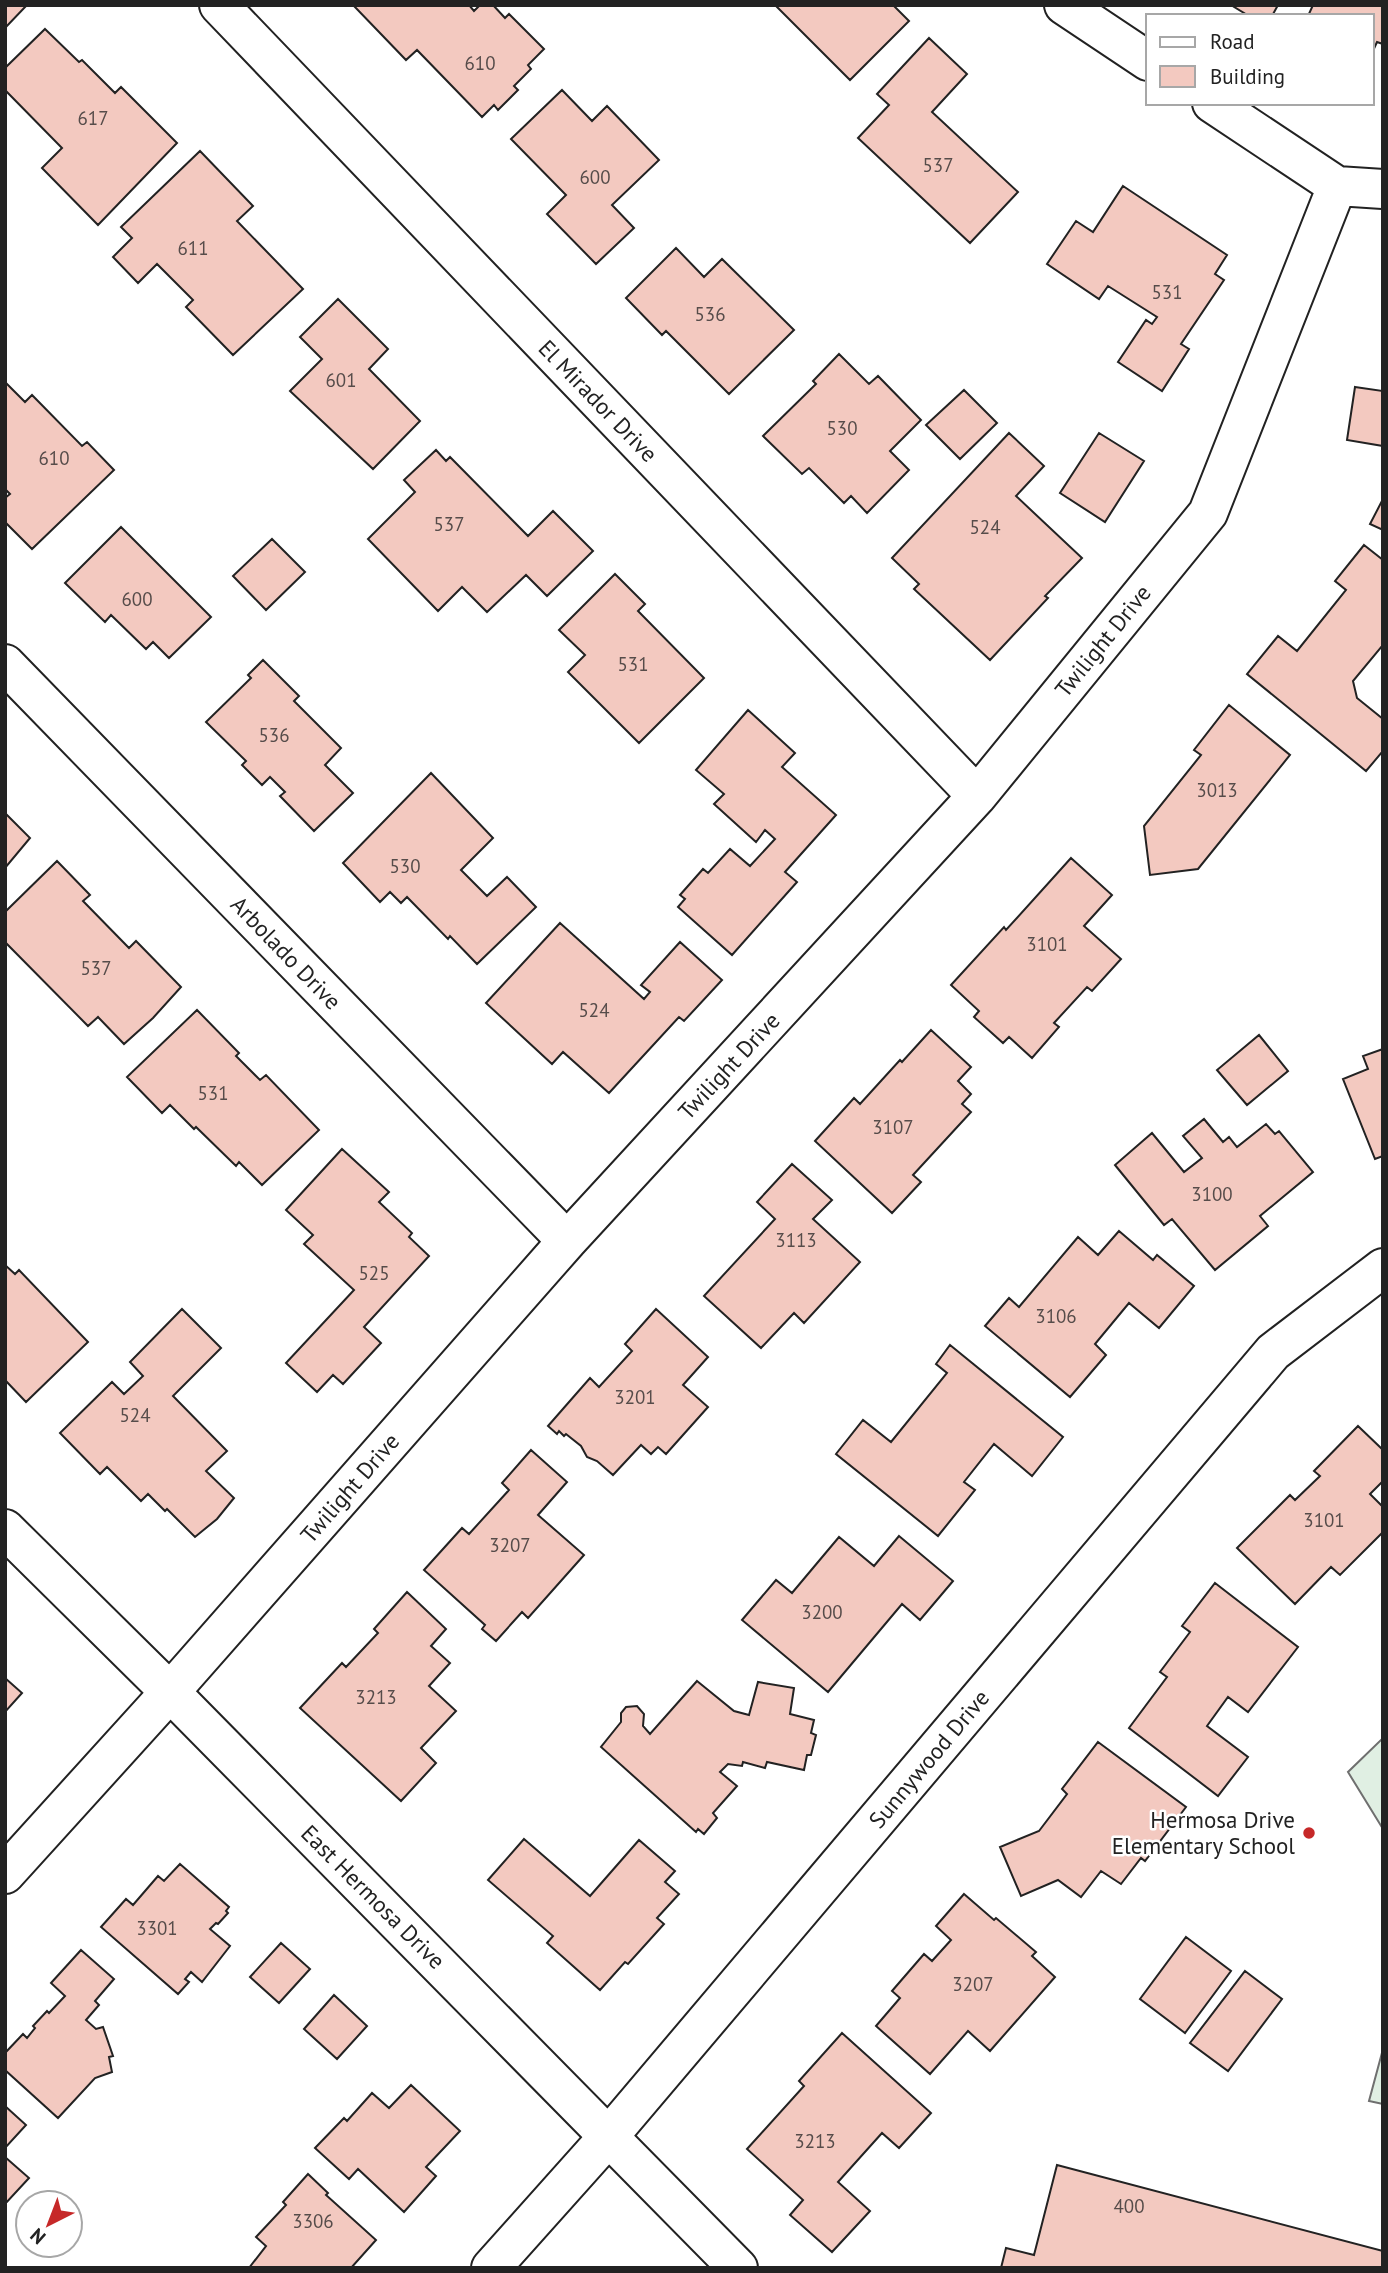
<svg xmlns="http://www.w3.org/2000/svg" width="1388" height="2273" font-family="'PT Sans',sans-serif">
<rect width="100%" height="100%" fill="#fff"/>
<path fill="#e0efe3" stroke="#6f6f6f" stroke-width="2" d="M1383,1738V1829L1348,1772Z
M1383,2049V2104L1369,2101Z"/>
<path fill="#f3c9c0" stroke="#222" stroke-width="2" d="M5,5H27L5,28Z
M353,5H469L474,11L480,5H493L505,18L509,14L544,49L528,65L531,69L514,86L518,90L498,110L494,105L482,117L417,50L406,60Z
M775,5H893L909,21L850,80Z
M1231,5H1278L1272,16H1249Z
M1313,5H1383V44L1377,42L1372,53V16H1308Z
M45,29L79,62L82,60L115,93L121,87L177,143L98,225L42,168L62,148L5,90V68Z
M929,38L967,74L932,112L1018,192L970,243L858,138L889,105L877,94Z
M562,90L592,121L607,106L659,160L612,205L634,228L596,264L547,214L566,195L511,139Z
M200,151L253,206L237,221L303,289L233,355L186,307L193,300L157,264L138,283L113,257L132,238L121,227Z
M1123,186L1227,255L1215,274L1224,280L1181,344L1189,349L1162,391L1118,362L1146,320L1152,324L1157,317L1108,286L1099,299L1047,264L1076,221L1093,232Z
M676,248L704,277L722,259L794,330L729,394L666,331L662,335L626,298Z
M338,299L388,349L369,369L420,421L373,469L290,391L322,359L300,337Z
M839,354L869,384L878,376L921,420L890,451L909,470L867,513L851,496L844,503L809,468L802,474L763,436L816,384L813,381Z
M5,382L25,402L32,395L82,446L87,442L114,470L32,549L5,522V498L10,494L5,489Z
M1355,387L1383,391V446L1347,440Z
M964,390L997,423L960,459L926,425Z
M1009,433L1044,466L1016,496L1082,558L1045,596L1048,598L990,660L914,589L919,584L892,558Z
M1099,433L1144,461L1105,522L1060,493Z
M436,450L446,461L450,457L528,536L553,511L593,551L547,596L526,575L487,612L462,587L438,611L368,539L415,492L404,480Z
M1383,499V530L1370,524Z
M121,527L211,617L169,658L153,642L146,649L111,615L105,622L65,583Z
M272,539L305,572L266,610L233,576Z
M1364,545L1383,560V645L1353,681L1357,698L1383,719V751L1366,771L1247,674L1278,636L1297,651L1346,590L1335,581Z
M615,574L645,604L638,611L704,678L639,743L568,672L585,655L559,630Z
M263,660L299,696L294,701L341,748L325,765L353,793L314,831L280,796L285,792L270,777L262,785L242,765L246,761L206,722L251,678L248,675Z
M1229,705L1290,755L1198,869L1150,875L1144,826L1201,755L1194,750Z
M748,710L795,753L782,767L836,815L785,872L797,882L732,955L678,907L685,899L680,895L703,869L708,873L730,849L750,866L775,839L765,830L756,842L714,804L724,794L696,770Z
M431,773L493,838L461,870L487,896L507,877L536,907L477,964L450,936L448,939L407,897L401,903L390,892L380,902L343,863Z
M5,813L30,838L5,868Z
M1071,858L1112,895L1084,926L1121,959L1092,991L1087,987L1054,1023L1059,1027L1032,1058L1009,1037L1003,1043L974,1017L979,1011L951,985L1004,927L1006,930Z
M57,861L90,895L83,901L129,948L136,941L181,987L153,1018L124,1044L98,1017L88,1026L5,942V912Z
M560,923L644,999L650,992L641,985L680,942L722,980L684,1021L679,1017L609,1093L563,1052L552,1064L486,1003Z
M197,1010L239,1053L236,1056L260,1080L266,1075L319,1130L262,1185L239,1162L236,1166L196,1127L194,1129L170,1105L162,1113L127,1077Z
M931,1030L971,1067L958,1081L971,1094L962,1104L971,1112L913,1175L921,1182L892,1213L815,1141L854,1098L860,1104L900,1060L902,1062Z
M1259,1035L1288,1071L1247,1105L1217,1070Z
M1383,1049V1156L1375,1159L1343,1079L1368,1069L1363,1056Z
M1204,1119L1223,1142L1229,1137L1237,1147L1266,1124L1275,1134L1279,1131L1313,1172L1260,1216L1268,1226L1215,1270L1172,1219L1164,1225L1115,1165L1152,1133L1184,1172L1202,1158L1183,1136Z
M342,1149L389,1192L379,1202L412,1233L409,1237L429,1256L364,1327L381,1343L343,1384L333,1375L317,1392L286,1363L354,1290L304,1244L313,1235L286,1210Z
M792,1164L832,1200L813,1219L860,1262L804,1323L794,1313L761,1348L704,1296L775,1219L757,1202Z
M1119,1231L1153,1260L1157,1255L1194,1286L1159,1328L1129,1303L1095,1344L1106,1355L1070,1397L985,1326L1009,1298L1019,1307L1078,1237L1098,1255Z
M5,1265L15,1274L19,1270L88,1342L26,1402L5,1380Z
M182,1309L221,1348L173,1396L227,1451L206,1471L234,1498L217,1519L195,1537L167,1509L165,1511L148,1494L141,1501L107,1467L100,1474L60,1433L112,1382L124,1394L143,1376L130,1362Z
M656,1309L708,1357L683,1385L708,1407L666,1454L658,1447L651,1454L641,1445L613,1475L597,1461L587,1457L581,1446L566,1434L564,1436L559,1431L557,1434L548,1426L590,1378L599,1387L632,1351L625,1344Z
M950,1345L1063,1437L1032,1476L994,1444L964,1482L975,1490L938,1536L836,1454L863,1420L891,1442L947,1373L936,1364Z
M1358,1426L1383,1450V1481L1370,1494L1383,1507V1532L1340,1575L1331,1567L1295,1604L1237,1548L1290,1495L1295,1500L1320,1476L1314,1471Z
M531,1450L567,1482L538,1515L584,1555L528,1618L522,1612L496,1641L482,1629L485,1625L424,1570L462,1528L469,1534L509,1490L502,1483Z
M899,1536L953,1581L920,1620L902,1604L828,1692L742,1620L776,1580L792,1593L839,1537L874,1566Z
M1215,1583L1298,1647L1248,1712L1228,1697L1207,1726L1248,1757L1218,1796L1129,1728L1167,1677L1160,1672L1190,1632L1182,1626Z
M407,1592L446,1629L431,1646L450,1663L429,1686L456,1711L421,1748L436,1763L401,1801L300,1708L342,1663L346,1667L378,1633L374,1629Z
M5,1678L22,1693L5,1712Z
M697,1681L734,1711L749,1715L758,1682L794,1688L790,1714L814,1720L811,1733L816,1735L811,1755H807L804,1770L767,1762L765,1768L743,1762L742,1766L728,1764L720,1772L737,1786L713,1813L717,1818L704,1834L698,1829L696,1832L601,1747L621,1722V1713L626,1707L637,1706L644,1714L643,1726L650,1734Z
M1098,1742L1186,1807L1145,1861L1141,1858L1121,1884L1101,1871L1081,1897L1058,1880L1021,1896L1000,1847L1039,1831L1067,1794L1062,1789Z
M524,1839L590,1896L639,1840L675,1871L665,1882L679,1894L657,1918L664,1924L628,1964L625,1962L600,1990L547,1943L553,1936L488,1880Z
M180,1864L229,1907L226,1911L228,1913L218,1924L216,1923L210,1929L230,1946L202,1982L191,1972L185,1979L189,1982L178,1994L101,1927L126,1899L133,1905L158,1876L164,1881Z
M964,1894L994,1920L996,1918L1036,1952L1032,1956L1055,1977L990,2051L968,2031L930,2074L876,2026L900,1998L892,1991L924,1954L932,1961L951,1940L936,1926Z
M1186,1937L1231,1971L1185,2033L1140,1999Z
M281,1943L310,1969L279,2003L250,1977Z
M81,1950L114,1979L95,2001L99,2005L86,2020L96,2029L103,2027L113,2056L109,2057L112,2072L95,2078L58,2118L5,2070V2053L23,2034L27,2038L35,2028L33,2026L47,2011L49,2013L65,1996L51,1983Z
M1245,1971L1282,1999L1228,2071L1190,2043Z
M334,1995L367,2026L337,2059L304,2029Z
M842,2033L931,2113L899,2148L882,2133L838,2182L870,2211L832,2252L790,2215L803,2200L747,2149L804,2086L799,2081Z
M411,2085L460,2131L426,2167L436,2176L404,2212L358,2169L349,2179L315,2148L344,2118L347,2121L372,2093L389,2108Z
M5,2106L26,2125L5,2148Z
M5,2157L29,2178L5,2204Z
M1057,2165L1383,2251V2268H1001L1006,2248L1034,2255Z
M308,2174L328,2193L326,2195L376,2240L351,2268H249L266,2246L256,2237L286,2205L283,2202Z"/>
<g fill="none" stroke-linecap="round" stroke-linejoin="round">
<g stroke="#222" stroke-width="42">
<path id="street" d="M219,5L977,796
M1064,5L1148,61
M1212,103L1337,186L1383,189
M5,664L567,1241
M5,1874L170,1692L567,1241L977,796L1208,513L1337,186
M491,2268L609,2136L1273,1352L1383,1268"/>
</g>
<g stroke="#222" stroke-width="42">
<path id="secondary" d="M5,1529L170,1692L738,2268"/>
</g>
<use href="#street" stroke="#fff" stroke-width="38"/>
<use href="#secondary" stroke="#fff" stroke-width="38"/>
</g>
<circle fill="#c62828" stroke="#fff" stroke-width="2.5" cx="1309" cy="1833" r="7"/>
<g text-anchor="middle" stroke-width="5" stroke-linejoin="round" paint-order="stroke">
<g font-size="19" fill="#564c4a">
<text x="480" y="70">610</text>
<text x="93" y="125">617</text>
<text x="938" y="172">537</text>
<text x="595" y="184">600</text>
<text x="193" y="255">611</text>
<text x="1167" y="299">531</text>
<text x="710" y="321">536</text>
<text x="341" y="387">601</text>
<text x="842" y="435">530</text>
<text x="54" y="465">610</text>
<text x="449" y="531">537</text>
<text x="985" y="534">524</text>
<text x="137" y="606">600</text>
<text x="633" y="671">531</text>
<text x="274" y="742">536</text>
<text x="1217" y="797">3013</text>
<text x="405" y="873">530</text>
<text x="1047" y="951">3101</text>
<text x="96" y="975">537</text>
<text x="594" y="1017">524</text>
<text x="213" y="1100">531</text>
<text x="893" y="1134">3107</text>
<text x="1212" y="1201">3100</text>
<text x="796" y="1247">3113</text>
<text x="374" y="1280">525</text>
<text x="1056" y="1323">3106</text>
<text x="635" y="1404">3201</text>
<text x="135" y="1422">524</text>
<text x="1324" y="1527">3101</text>
<text x="510" y="1552">3207</text>
<text x="822" y="1619">3200</text>
<text x="376" y="1704">3213</text>
<text x="157" y="1935">3301</text>
<text x="973" y="1991">3207</text>
<text x="815" y="2148">3213</text>
<text x="1129" y="2213">400</text>
<text x="313" y="2228">3306</text>
</g>
<g font-size="23" fill="#222" stroke="#fff">
<text transform="translate(598 401) rotate(46)" y="8">El Mirador Drive</text>
<text transform="translate(1103 641) rotate(-51)" y="8">Twilight Drive</text>
<text transform="translate(286 953) rotate(46)" y="8">Arbolado Drive</text>
<text transform="translate(729 1066) rotate(-47)" y="8">Twilight Drive</text>
<text transform="translate(350 1488) rotate(-49)" y="8">Twilight Drive</text>
<text transform="translate(929 1759) rotate(-50)" y="8">Sunnywood Drive</text>
<text transform="translate(373 1897) rotate(45)" y="8">East Hermosa Drive</text>
</g>
<g font-size="23" fill="#222" stroke="#fff" text-anchor="end">
<text x="1295" y="1828">Hermosa Drive<tspan x="1295" dy="26">Elementary School</tspan></text>
</g>
</g>
<rect width="1388" height="2273" fill="none" stroke="#222222" stroke-width="14"/>
<rect x="1146" y="14" width="228" height="91" fill="#ffffff" stroke="#a7a7a7" stroke-width="2"/>
<rect x="1160" y="37" width="35" height="10" fill="#ffffff" stroke="#a7a7a7" stroke-width="2"/>
<text x="1210" y="49" font-size="21" fill="#222222">Road</text>
<rect x="1160" y="66" width="35" height="21" fill="#f3c9c0" stroke="#a7a7a7" stroke-width="2"/>
<text x="1210" y="84" font-size="21" fill="#222222">Building</text>
<g transform="translate(49 2224) rotate(222)"><circle r="33" fill="#ffffff" stroke="#a7a7a7" stroke-width="2"/>
<path d="M0-5L12 26L0 18L-12 26Z" fill="#c62828"/>
<text y="-10" font-size="19" font-weight="bold" text-anchor="middle" fill="#222222">N</text>
</g>
</svg>
